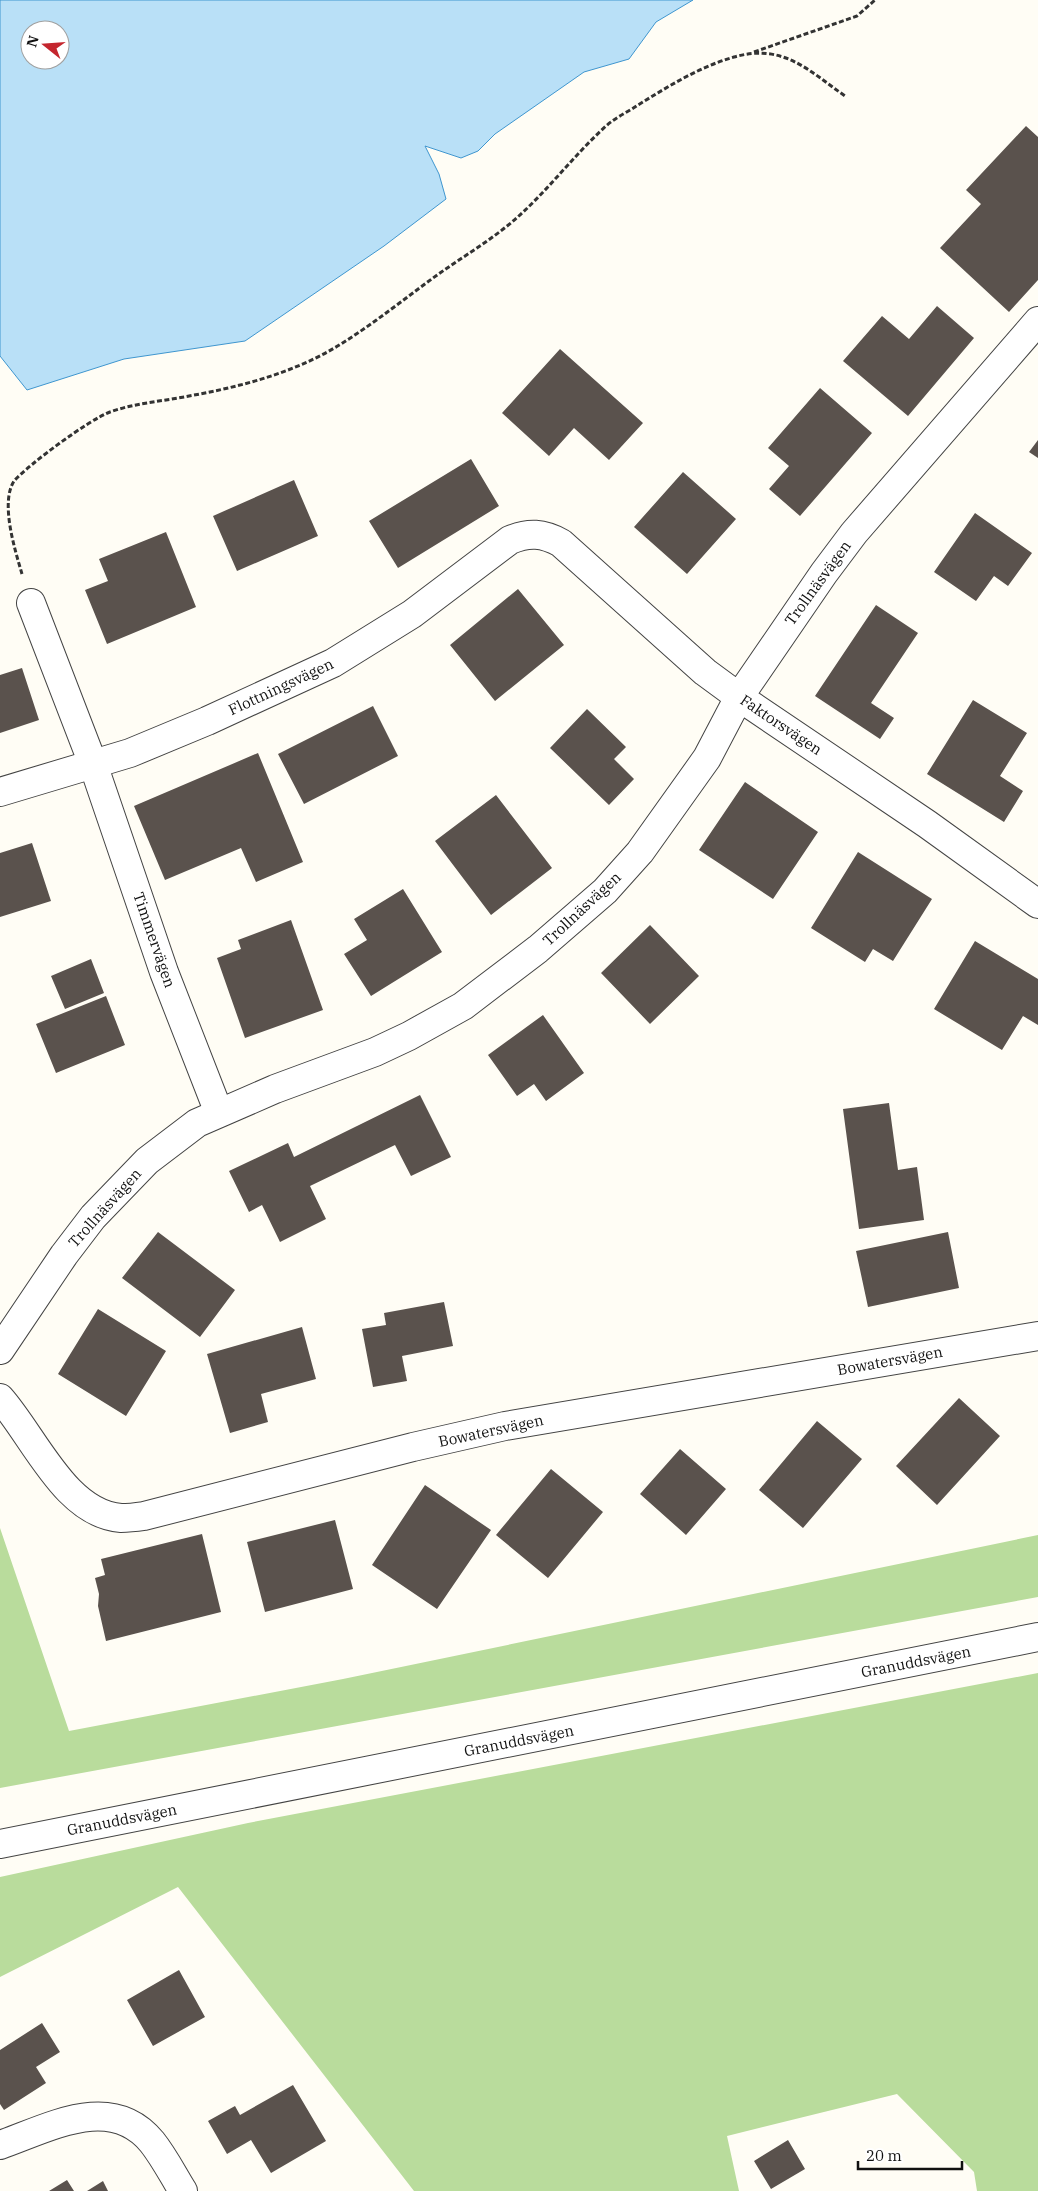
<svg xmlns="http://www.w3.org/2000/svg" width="1038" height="2191" font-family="'IBM Plex Serif',serif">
<rect width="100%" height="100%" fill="#fffdf5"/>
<path fill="#b9dc9c" d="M0,1528L69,1731L343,1679L1038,1535V1597L0,1788Z
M1038,1673V2191H977L974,2172L897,2094L727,2136L739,2191H414L178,1887L0,1977V1877L248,1823Z"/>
<path fill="#b9e0f7" stroke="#3f96cf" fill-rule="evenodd" d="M0,0H693L656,22L629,59L584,72L495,134L478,151L461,158L425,146L439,174L446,199L384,246L245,341L124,359L27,390L0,356ZM30,30H60V60H30Z"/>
<path fill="#5a524d" d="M1026,126L1038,137V280L1009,312L940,248L981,204L966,190Z
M937,306L974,338L908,416L843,361L882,316L909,339Z
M560,349L643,423L609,460L574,428L549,456L502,413Z
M820,388L872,433L800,516L769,489L789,466L768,448Z
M1038,440V458L1029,452Z
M471,459L499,506L398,568L369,521Z
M683,472L736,519L687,574L634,527Z
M294,480L318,536L237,571L213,516Z
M975,513L1032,553L1008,586L994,576L976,601L934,572Z
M166,532L196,607L107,644L85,590L108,581L99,559Z
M518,589L564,645L495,701L450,645Z
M876,605L918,633L871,703L894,718L880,739L815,696Z
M22,668L39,720L0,733V675Z
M973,700L1027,733L1000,776L1023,791L1004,822L927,774Z
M373,706L398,756L304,804L278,754Z
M587,709L626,747L614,759L634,779L609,805L550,748Z
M258,753L303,862L256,882L241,848L165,880L134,806Z
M745,782L818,832L773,899L699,850Z
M496,795L552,868L491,915L435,841Z
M32,843L51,901L0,917V853Z
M858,852L932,899L893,961L873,949L865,962L811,928Z
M403,889L442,952L371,996L344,954L367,940L354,919Z
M291,920L323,1010L245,1038L217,958L241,949L238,940Z
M650,925L699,976L650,1024L601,973Z
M975,941L1038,979V1025L1023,1016L1002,1050L934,1009Z
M91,959L104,993L65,1009L51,976Z
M106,996L125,1045L56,1073L36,1024Z
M543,1015L584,1073L546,1101L534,1084L517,1096L488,1055Z
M420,1095L451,1157L411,1176L395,1145L310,1186L326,1219L280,1242L262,1205L249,1212L229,1171L288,1143L294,1157Z
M889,1103L898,1170L917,1167L924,1220L859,1229L843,1109Z
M158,1232L235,1290L200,1337L122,1278Z
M948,1232L959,1288L868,1307L856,1251Z
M444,1302L453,1346L402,1356L407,1381L373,1387L362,1329L386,1325L384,1313Z
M98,1309L166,1351L126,1416L58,1374Z
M302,1327L316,1379L261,1394L268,1422L230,1433L207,1354Z
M959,1398L1000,1436L937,1505L896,1466Z
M817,1421L862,1459L803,1528L759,1490Z
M680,1449L726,1489L686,1535L640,1494Z
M551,1469L603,1512L548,1578L496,1535Z
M425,1485L491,1530L437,1609L372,1565Z
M335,1520L353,1589L265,1612L247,1542Z
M202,1534L221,1612L106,1641L98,1606L99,1594L95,1578L105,1575L101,1559Z
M179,1970L205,2017L153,2046L127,2000Z
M42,2023L60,2052L36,2067L46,2083L4,2110L0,2104V2050Z
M293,2085L326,2141L271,2173L251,2140L227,2154L208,2121L235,2106L240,2115Z
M788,2140L805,2169L771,2189L754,2161Z
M67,2180L74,2191H49Z
M103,2181L108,2191H87Z"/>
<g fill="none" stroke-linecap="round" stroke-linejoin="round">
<g stroke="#444" stroke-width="30">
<path id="minor" d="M31,603L93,764L164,972L219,1113
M0,792L130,753L207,721L333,663L412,614L510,540C529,532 543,533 561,543L705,672L739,697L927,824L1038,904
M0,1350L64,1255L93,1217L147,1161L197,1123L275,1089L375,1052L409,1036L463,1006L538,949L605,891L640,852L707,758L739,697L824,573L854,533L1038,321
M0,1398C34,1436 65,1514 121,1518C128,1518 137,1517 144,1516L413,1447L505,1426L1038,1336
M0,2145C49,2128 111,2092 152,2142C164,2157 173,2175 183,2191"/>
</g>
<g stroke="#444" stroke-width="30">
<path id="tertiary" d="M0,1844L1038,1637"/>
</g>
<path stroke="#333" stroke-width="3" stroke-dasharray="5 2.5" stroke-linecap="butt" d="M754,52L857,16L875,0
M22,574C15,550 0,503 14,481C28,465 90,419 110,412C132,404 155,402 178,398C235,388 291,375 341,344C373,324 403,300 433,278C459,259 487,243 512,222C546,193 573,156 606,126C616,117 628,112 638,105C669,86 699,67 734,57C783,43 808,70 845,96"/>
<use href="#minor" stroke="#fff" stroke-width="28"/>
<use href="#tertiary" stroke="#fff" stroke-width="28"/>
</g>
<g text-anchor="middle" stroke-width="5" stroke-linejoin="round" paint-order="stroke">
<g font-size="15" fill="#111" stroke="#fff">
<text transform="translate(818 583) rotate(-54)" y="5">Trollnäsvägen</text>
<text transform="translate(281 687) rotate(-25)" y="5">Flottningsvägen</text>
<text transform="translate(781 725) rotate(34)" y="5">Faktorsvägen</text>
<text transform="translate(582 909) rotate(-43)" y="5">Trollnäsvägen</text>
<text transform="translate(154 940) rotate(71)" y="5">Timmervägen</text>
<text transform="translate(105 1208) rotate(-48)" y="5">Trollnäsvägen</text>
<text transform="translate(890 1361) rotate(-10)" y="5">Bowatersvägen</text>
<text transform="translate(491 1431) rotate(-12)" y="5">Bowatersvägen</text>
<text transform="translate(916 1662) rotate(-11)" y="5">Granuddsvägen</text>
<text transform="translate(519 1741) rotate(-11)" y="5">Granuddsvägen</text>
<text transform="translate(122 1820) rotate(-11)" y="5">Granuddsvägen</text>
</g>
</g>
<g transform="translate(45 45) rotate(287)"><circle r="24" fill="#ffffff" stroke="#a0a0a0"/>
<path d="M0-4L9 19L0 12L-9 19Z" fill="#c4262e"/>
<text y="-8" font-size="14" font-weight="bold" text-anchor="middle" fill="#111111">N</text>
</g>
<path d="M858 2161v8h104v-8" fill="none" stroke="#111111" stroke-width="2.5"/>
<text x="866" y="2161" font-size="15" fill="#111111" stroke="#ffffff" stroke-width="4" paint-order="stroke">20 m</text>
</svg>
